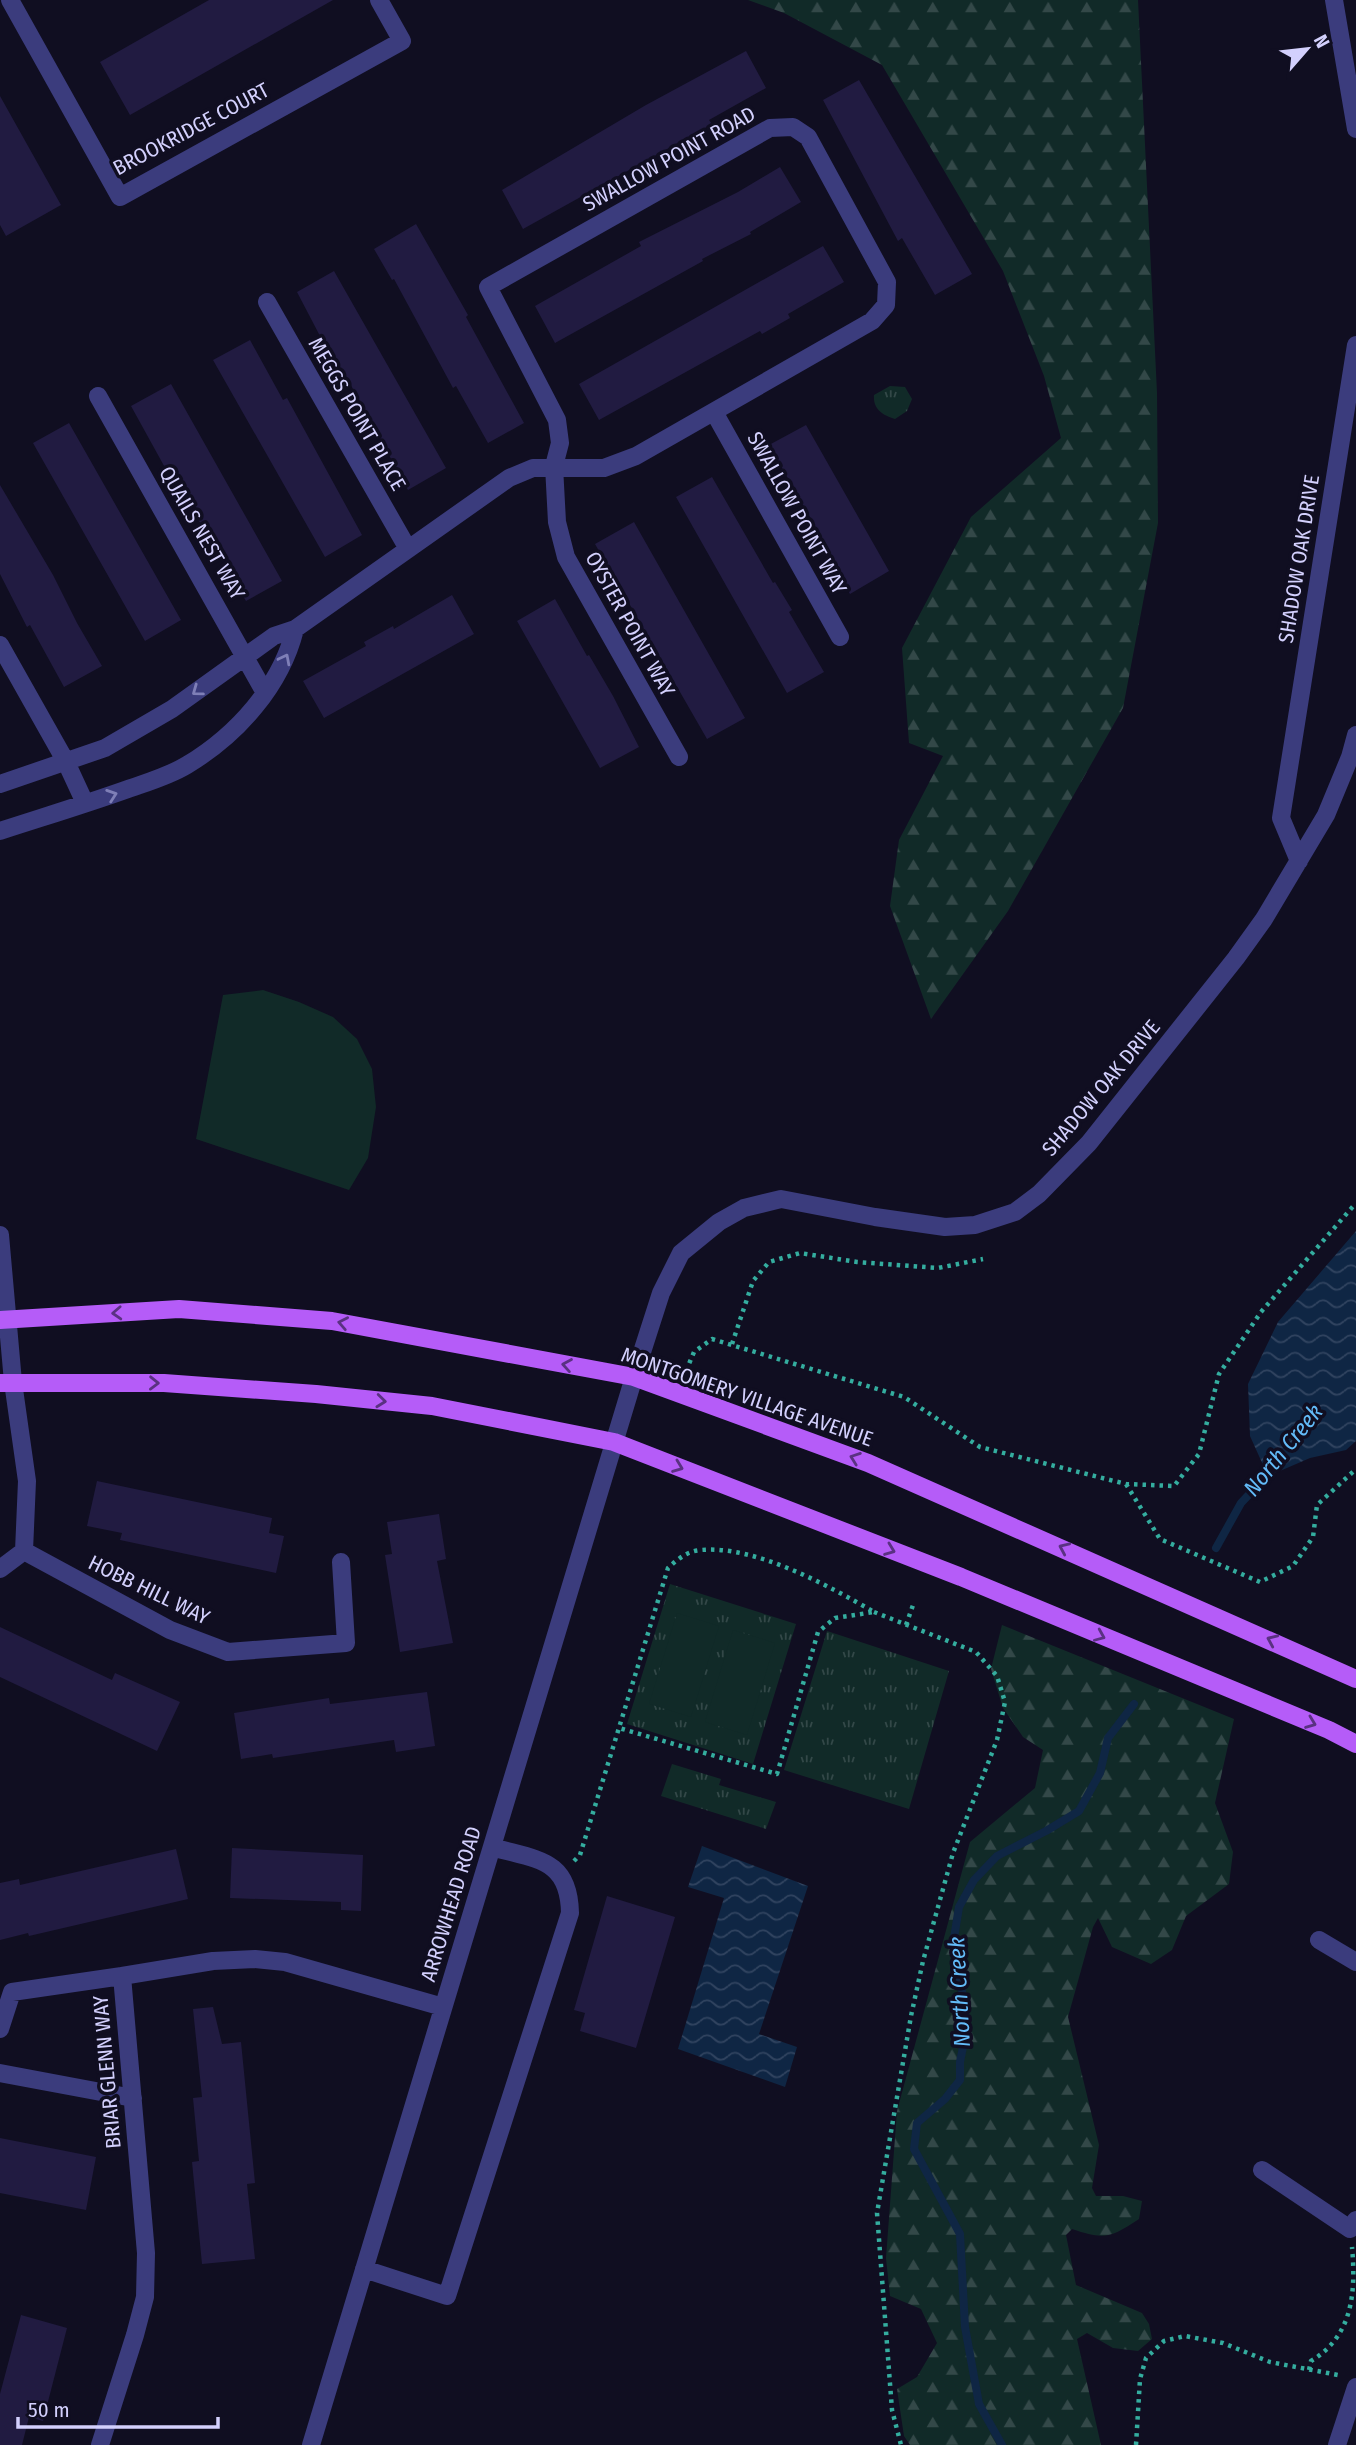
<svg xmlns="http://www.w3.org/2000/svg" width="1356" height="2445" font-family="'Fira Sans Condensed',sans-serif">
<defs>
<pattern id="grass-tufts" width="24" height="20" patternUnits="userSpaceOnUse" patternTransform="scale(1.75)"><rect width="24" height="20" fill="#112a28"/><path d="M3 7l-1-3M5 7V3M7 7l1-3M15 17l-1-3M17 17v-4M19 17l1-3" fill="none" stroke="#334848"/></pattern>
<pattern id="forest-firs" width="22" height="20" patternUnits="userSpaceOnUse" patternTransform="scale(1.75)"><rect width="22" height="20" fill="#112a28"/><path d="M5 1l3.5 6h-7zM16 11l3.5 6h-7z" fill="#334848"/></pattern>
<pattern id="water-waves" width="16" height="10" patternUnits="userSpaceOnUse" patternTransform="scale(1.75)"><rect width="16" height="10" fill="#0f2644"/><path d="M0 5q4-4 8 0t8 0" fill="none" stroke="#314460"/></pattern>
</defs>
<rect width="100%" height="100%" fill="#100e21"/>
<path fill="url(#grass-tufts)" d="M890,386L905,387L912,399L907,411L895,419C883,415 873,410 874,395Z
M670,1584L796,1624L753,1764L627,1724Z
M827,1631L949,1671L909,1809L784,1770Z
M672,1764L721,1779L719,1785L776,1802L766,1829L661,1796Z"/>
<path fill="url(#forest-firs)" d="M748,0H1138L1157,393L1158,523L1123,708L1008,911L931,1019L890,906L899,840L943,756L909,743L902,648L971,517L1061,438L1044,376L1003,271L882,65L784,13Z
M1002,1625L1234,1719L1215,1803L1233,1852L1229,1884L1186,1916L1172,1950L1151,1964L1112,1947L1098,1918L1093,1927L1068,2017L1099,2145L1092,2188L1096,2196H1123L1142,2201L1139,2219C1110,2238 1105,2240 1072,2229L1066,2235L1076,2285L1142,2313L1149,2324L1152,2339L1138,2351L1113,2348L1087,2333L1077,2339L1101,2445H910L904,2436L897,2389L917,2377L937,2343L921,2309L890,2296L886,2258L897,2111L970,1842L1035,1788L1043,1750L1023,1737L1003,1708L991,1669Z"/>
<path fill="#112a28" d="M263,990L299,1002L333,1017L357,1039L372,1069L376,1107L368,1158L349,1190L196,1139L223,995Z
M677,1613L719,1626L691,1717L649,1704Z
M733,1630L775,1643L747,1735L705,1722Z"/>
<path fill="url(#water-waves)" d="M1356,1231V1441L1346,1450L1310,1458L1268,1476L1250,1436L1248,1384L1278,1322Z
M702,1846L808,1886L759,2034L797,2047L785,2087L678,2049L724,1898L688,1887Z"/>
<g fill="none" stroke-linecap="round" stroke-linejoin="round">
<path stroke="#0f2644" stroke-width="8" d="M1216,1548L1241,1503L1273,1469
M1002,2445L979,2404L965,2327L960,2234L914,2149L917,2123L945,2099L960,2080V2062L966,2032L964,2002L953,1944L959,1907L974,1880L997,1856L1046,1831L1079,1811L1100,1773L1108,1738L1134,1704"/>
</g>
<path fill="#211b41" d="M209,0H333L130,115L100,62Z
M746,51L766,88L709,120L712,124L523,229L502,190L646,105Z
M859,80L972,274L935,295L902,238L898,241L823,100Z
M0,96L61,205L6,236L0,225Z
M780,167L801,202L750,232L751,234L702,259L703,261L555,343L535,306L641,246L639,242L738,192Z
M416,224L468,315L466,317L524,423L488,443L456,386L453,388L394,279L392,280L374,249Z
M823,246L844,282L788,314L790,318L762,334L760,331L599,420L579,384Z
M334,271L446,468L408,490L347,378L343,380L297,292Z
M250,340L283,400L287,398L362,535L325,557L213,360Z
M171,384L282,581L246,601L182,492L179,493L131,406Z
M69,423L181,620L145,641L33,443Z
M806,425L889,571L850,594L833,565L836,563L769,445Z
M712,477L773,583L775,582L792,610L789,612L824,672L787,693L676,497Z
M0,485L53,575L77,623L102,666L64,687L30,625L27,627L0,574Z
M634,522L745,718L707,739L595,544Z
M452,595L474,634L324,718L303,681L366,646L364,642L393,626L394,629Z
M555,599L587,656L589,655L613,696L639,747L600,768L517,621Z
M97,1481L272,1518L269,1533L284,1536L276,1573L120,1540L122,1533L87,1526Z
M439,1514L446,1559L437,1561L453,1643L400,1652L385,1555L392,1554L387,1522Z
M0,1627L112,1680L115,1673L180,1702L157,1751L0,1677Z
M427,1692L435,1746L396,1752L394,1740L273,1758L272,1754L241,1759L234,1713L329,1698L330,1704Z
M232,1848L363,1855L361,1911L341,1910V1902L230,1898Z
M176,1849L188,1899L29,1936L28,1933L0,1940V1883L19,1879L20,1885Z
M607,1896L675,1917L636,2048L580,2031L585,2013L574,2010Z
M213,2007L222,2044L241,2042L255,2183L247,2184L255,2259L202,2264L192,2162L199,2161L193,2098L202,2097L193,2009Z
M0,2138L96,2157L86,2210L0,2193Z
M21,2315L67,2328L43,2421L29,2417L22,2445H0V2394Z"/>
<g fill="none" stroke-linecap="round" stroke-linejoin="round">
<path stroke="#34ad9f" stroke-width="4.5" stroke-dasharray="3.5 5" stroke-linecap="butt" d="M732,1344L753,1281L769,1262L800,1253L857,1262L938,1268L983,1259
M686,1371L694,1352L712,1339L904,1397L980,1447L1126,1484L1174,1486L1199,1454L1219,1374L1261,1312L1356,1203
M1126,1484L1160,1539L1260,1582L1293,1566L1313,1537L1317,1505L1356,1469
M874,1612L976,1652L997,1676L1005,1702L997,1740L953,1853L923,1961L911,2016L877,2213L892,2410L901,2445
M906,1625L913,1605
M574,1861L580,1855L668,1568C678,1559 687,1551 701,1550C755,1545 829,1586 874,1612L835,1618L818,1632L777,1774L619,1728
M1309,2370L1311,2361C1353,2336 1356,2292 1352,2247
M1136,2445L1140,2379L1146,2358L1164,2341L1185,2336L1223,2343L1270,2362L1338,2375"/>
<path stroke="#3b3c7d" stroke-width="18" d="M10,0L120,197L402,41L379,0
M1334,0L1356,129
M267,302L408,549
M98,396L265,693
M714,412L840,637
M0,645L66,762L85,803
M0,784L105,748L172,709L274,636L295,629L509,478L533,468H604L636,456L872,321L886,305L887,282L808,137L793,127L770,128L488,287L557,420L560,443L554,466L557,522L566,557L679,757
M0,831C43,817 86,804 128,789C148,782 169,776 187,765C237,735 281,686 295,629
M1299,861L1281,818L1356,345
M0,1235L13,1382L27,1481L24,1551
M24,1551L170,1630L228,1652L346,1643L341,1562
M0,1569L24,1551
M1319,1940L1356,1962
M0,2029L12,1992L122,1976
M0,2073L133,2098
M1262,2170L1350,2229L1356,2220
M364,2269L447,2296L570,1913C569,1858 536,1860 492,1847
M100,2445L135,2335L145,2297L146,2253L122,1976L213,1961L255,1959L285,1962L443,2007
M311,2445L634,1377L661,1293L681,1253L719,1222L744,1208L781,1199L875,1217L945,1227L975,1225L1015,1212L1039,1194L1089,1143L1236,958L1264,919L1326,815L1350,757L1356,735
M1337,2445L1356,2387"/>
<path stroke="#b55cf8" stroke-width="18" d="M0,1320L179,1309L332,1321L634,1377L868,1463L1356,1679
M0,1383H164L316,1394L432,1406L614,1442L961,1577L1329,1730L1356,1744"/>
</g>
<defs><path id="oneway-chevron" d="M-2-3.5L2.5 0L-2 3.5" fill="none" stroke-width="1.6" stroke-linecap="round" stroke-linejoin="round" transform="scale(1.75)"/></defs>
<g stroke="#7f7fb7">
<use href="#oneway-chevron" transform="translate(285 659) rotate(-63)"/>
<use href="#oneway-chevron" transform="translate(197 691) rotate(144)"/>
<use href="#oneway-chevron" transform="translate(112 795) rotate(-19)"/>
</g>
<g stroke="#5a3182">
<use href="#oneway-chevron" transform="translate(117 1313) rotate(177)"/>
<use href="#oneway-chevron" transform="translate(343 1323) rotate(-169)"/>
<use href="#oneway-chevron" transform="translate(567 1365) rotate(-170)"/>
<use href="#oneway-chevron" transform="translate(154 1383) rotate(1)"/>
<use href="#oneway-chevron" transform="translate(381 1401) rotate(6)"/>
<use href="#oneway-chevron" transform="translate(855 1458) rotate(-160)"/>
<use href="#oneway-chevron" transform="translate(678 1467) rotate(21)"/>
<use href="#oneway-chevron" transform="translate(1064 1548) rotate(-156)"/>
<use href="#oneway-chevron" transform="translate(890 1550) rotate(21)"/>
<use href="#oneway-chevron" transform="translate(1100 1636) rotate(23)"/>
<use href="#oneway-chevron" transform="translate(1272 1640) rotate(-156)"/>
<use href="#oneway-chevron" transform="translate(1311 1723) rotate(21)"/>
</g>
<g text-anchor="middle" stroke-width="7" stroke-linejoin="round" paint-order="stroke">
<g font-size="21" fill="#d3d0fd" stroke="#100e21">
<text transform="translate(191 129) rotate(-28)" y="7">BROOKRIDGE COURT</text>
<text transform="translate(669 159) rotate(-29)" y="7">SWALLOW POINT ROAD</text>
<text transform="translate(357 414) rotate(60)" y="7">MEGGS POINT PLACE</text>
<text transform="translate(797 513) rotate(61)" y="7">SWALLOW POINT WAY</text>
<text transform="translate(202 533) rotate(60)" y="7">QUAILS NEST WAY</text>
<text transform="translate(1299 559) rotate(-81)" y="7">SHADOW OAK DRIVE</text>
<text transform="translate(630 624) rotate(61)" y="7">OYSTER POINT WAY</text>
<text transform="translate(1101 1088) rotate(-50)" y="7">SHADOW OAK DRIVE</text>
<text transform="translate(747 1397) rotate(19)" y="7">MONTGOMERY VILLAGE AVENUE</text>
<text transform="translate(149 1590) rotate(26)" y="7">HOBB HILL WAY</text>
<text transform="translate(451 1904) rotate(-73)" y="7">ARROWHEAD ROAD</text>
<text transform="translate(107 2072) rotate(-95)" y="7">BRIAR GLENN WAY</text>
</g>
<g font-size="23" font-style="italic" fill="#63bbf8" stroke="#100e21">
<text transform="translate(1283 1450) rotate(-51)" y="8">North Creek</text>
<text transform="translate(959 1992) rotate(-93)" y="8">North Creek</text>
</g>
</g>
<g transform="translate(1307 49) rotate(62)" stroke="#100e21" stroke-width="5" paint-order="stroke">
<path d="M0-5L12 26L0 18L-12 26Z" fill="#d3d0fd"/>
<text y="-10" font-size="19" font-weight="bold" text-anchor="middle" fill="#d3d0fd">N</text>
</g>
<path d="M18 2417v10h200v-10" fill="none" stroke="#d3d0fd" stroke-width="3.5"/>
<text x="28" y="2417" font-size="21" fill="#d3d0fd" stroke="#100e21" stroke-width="5" paint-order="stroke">50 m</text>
</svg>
